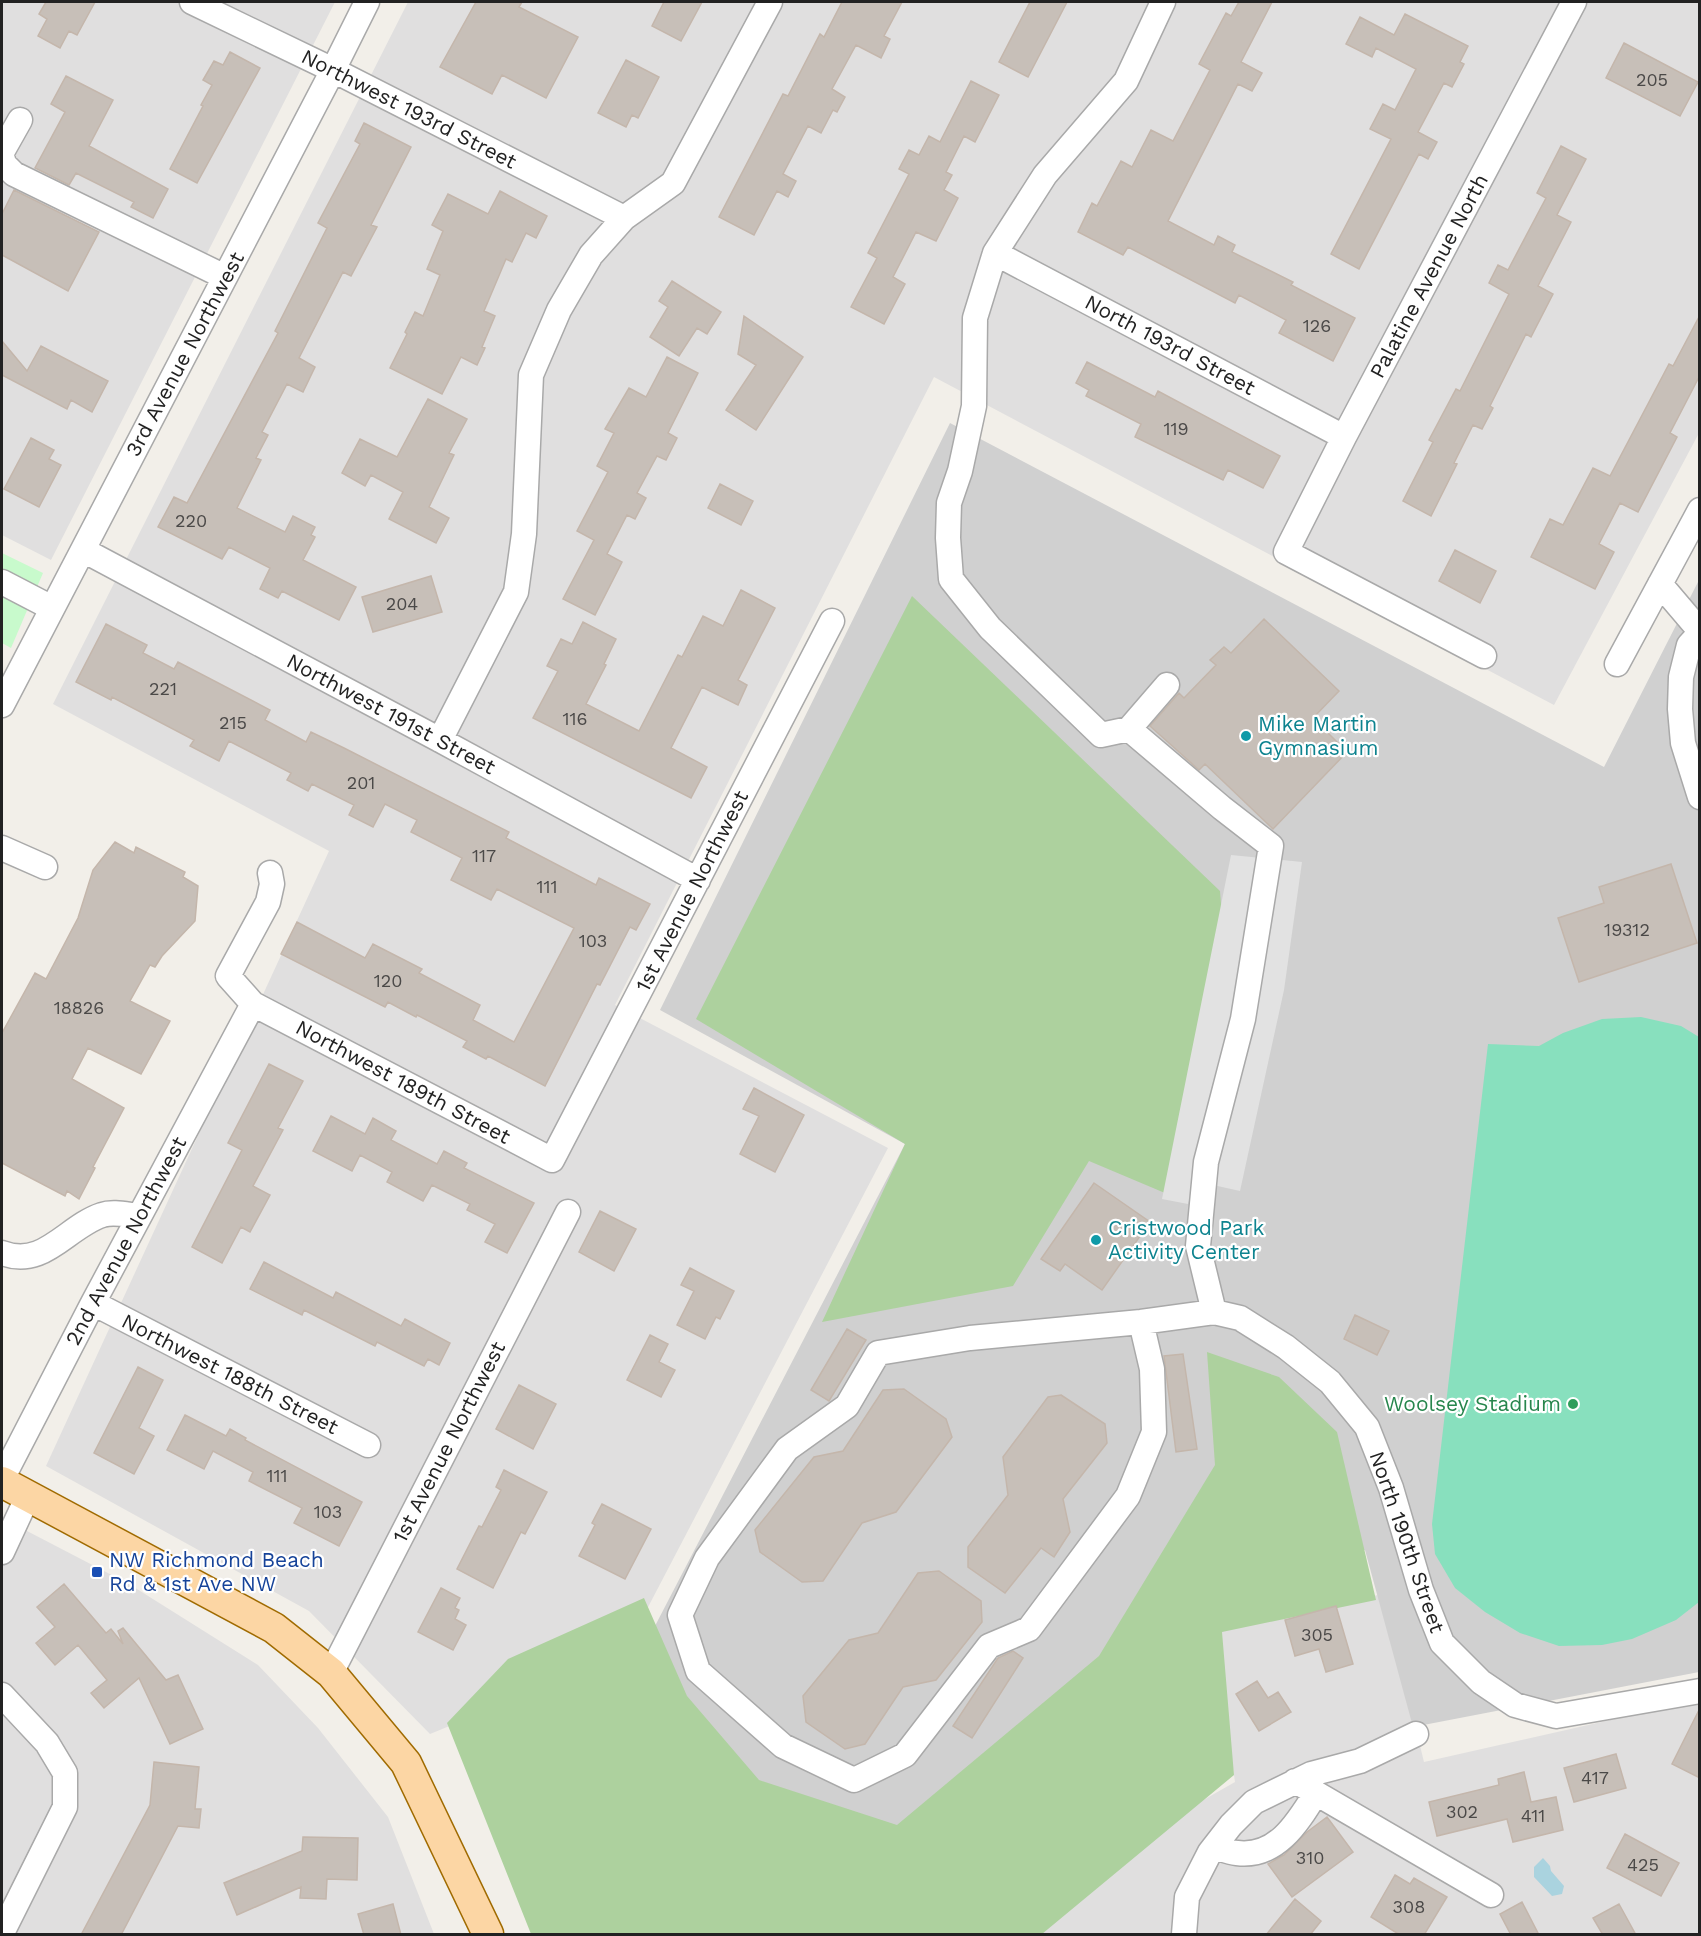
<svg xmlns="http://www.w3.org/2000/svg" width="1701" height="1936" font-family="'Work Sans',sans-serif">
<rect width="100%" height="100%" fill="#f2efe9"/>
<path fill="#e0dfdf" d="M2,2H335L51,560L2,535Z
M408,2H1699V433L1554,705L934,377L615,1005L888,1148L623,1655L430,1734L309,1611L46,1466L329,851L53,704Z
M2,1518L129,1584L258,1665L318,1728L388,1817L434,1934H2Z
M1383,1594L1424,1762L1699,1700V1934H968L1235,1782L1213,1628Z"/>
<path fill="#d0d0d0" d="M950,423L1604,767L1699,580V1672L1413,1727L1365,1550L1199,1596L979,1880L572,1786L905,1144L660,1010Z"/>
<path fill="#add19e" d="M912,596L1220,891L1229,1004L1172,1196L1089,1161L1013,1286L822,1322L905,1144L696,1019Z
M1207,1352L1279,1377L1337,1432L1376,1600L1222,1632L1234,1775L1042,1934H531L447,1723L508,1659L644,1598L687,1696L759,1780L897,1825L1099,1656L1215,1465Z"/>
<path fill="#c8facc" d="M2,553L43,573L11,648L2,643Z"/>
<path fill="#88e0be" d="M1641,1017L1681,1026L1699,1037V1602L1676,1620L1632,1639L1602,1645L1559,1646L1520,1633L1485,1612L1455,1588L1435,1554L1432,1524L1488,1044L1539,1046L1563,1033L1602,1019Z"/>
<path fill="#e2e2e2" d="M1231,855L1302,862L1284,990L1240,1191L1195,1181L1188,1204L1162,1199Z"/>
<path fill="#aad3df" d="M1543,1858L1550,1866L1551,1871L1564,1886L1562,1894L1552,1896L1534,1877V1867Z"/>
<path fill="#c7bfb8" stroke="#c4b6ab" stroke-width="1.5" d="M46,2H95L77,35L69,31L60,48L38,36L47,19L39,14Z
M476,2H522L519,7L578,37L546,98L502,75L492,94L440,67Z
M664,2H702L681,41L652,26Z
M842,2H902L884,36L890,39L881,58L856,45L832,89L845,97L837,112L833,110L821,133L808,126L783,174L796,181L788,197L777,191L754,235L719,217L783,94L788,96L820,34L824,37Z
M1030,2H1067L1028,77L999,62Z
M1239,2H1272L1241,62L1262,73L1252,91L1238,84L1168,221L1214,245L1218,236L1235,245L1232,252L1293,282L1291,285L1355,318L1333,361L1279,333L1286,320L1239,295L1235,303L1128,247L1123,255L1078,232L1092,203L1097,206L1121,161L1132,167L1151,130L1173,141L1210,70L1199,64L1226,13L1231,16Z
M1405,14L1468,46L1460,62L1464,64L1452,87L1444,83L1418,132L1437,142L1428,159L1419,154L1359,269L1331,254L1391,139L1370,129L1383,104L1395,110L1416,69L1376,48L1372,57L1346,44L1360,17L1394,35Z
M1624,43L1698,82L1680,116L1606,78Z
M230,52L260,68L197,183L170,169L203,106L201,105L212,85L203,80L214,61L223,65Z
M626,60L659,77L638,118L632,115L626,127L598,113Z
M66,76L113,100L89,146L168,189L153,218L131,207L134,202L76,173L69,185L35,168L65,112L51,104Z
M971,81L999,95L975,142L964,136L946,172L952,175L944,190L958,198L936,241L916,232L893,277L905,284L884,324L851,307L877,258L868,253L909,174L899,169L909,150L919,155L929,136L940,142Z
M364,123L411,147L371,225L377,227L351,276L343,272L299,358L315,367L303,392L287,384L262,432L268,435L256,458L261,460L237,508L285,532L293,516L315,527L311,535L315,537L303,560L356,587L339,620L282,591L278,598L260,589L270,568L229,547L222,559L158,527L174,497L187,503L278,333L275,331L327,228L318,223L360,144L355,141Z
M1561,146L1586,159L1557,215L1571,222L1538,286L1553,294L1531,337L1526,334L1490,406L1493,408L1482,429L1473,425L1454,463L1457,464L1431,516L1403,501L1433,442L1429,440L1456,389L1460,391L1509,294L1489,283L1498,265L1508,270L1546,198L1537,193Z
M14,190L99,232L68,291L2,255V214Z
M500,191L547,216L536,238L526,233L512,262L506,259L484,311L495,316L482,347L485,348L477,365L461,357L442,394L390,368L407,334L405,332L415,312L423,316L440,275L427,269L443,231L432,225L448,194L488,214Z
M672,281L721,312L707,334L697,328L679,356L650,337L668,307L659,301Z
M1700,315V375L1670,433L1677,437L1638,512L1620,503L1599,544L1614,552L1595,589L1531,557L1550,519L1563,525L1593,468L1610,476L1669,364L1673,366Z
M744,316L803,357L756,430L726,410L756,365L738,354Z
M2,341L27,371L41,346L108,381L92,412L71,400L67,409L2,375Z
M667,357L698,373L668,433L677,438L666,460L657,456L637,493L646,498L635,519L627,515L607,554L622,562L595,615L563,599L594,540L577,531L608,472L597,466L614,433L605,429L629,388L646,397Z
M1087,362L1155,397L1158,391L1280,456L1263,488L1228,470L1223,480L1135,437L1141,424L1086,396L1089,390L1076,383Z
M428,399L467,419L449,453L454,455L429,507L449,518L436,543L389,519L403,492L371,475L365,486L342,473L360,439L397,457Z
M31,438L54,450L49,459L61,465L39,507L4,489Z
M720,484L753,501L741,525L708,508Z
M1455,550L1496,571L1480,603L1439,581Z
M431,576L442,612L373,632L362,597Z
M741,590L775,608L738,680L747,685L738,705L702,687L671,748L707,767L691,798L533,718L558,671L547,666L561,639L572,644L583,622L616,639L604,664L606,665L586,704L639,731L678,655L682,657L703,616L723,626Z
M1264,619L1339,691L1313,718L1347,752L1273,829L1205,764L1199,770L1150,726L1179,693L1184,698L1216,665L1210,660L1224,647L1231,653Z
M106,624L147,645L143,653L174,669L178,662L270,710L265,720L306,742L311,732L344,748L509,832L506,838L596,885L599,878L650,904L636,930L630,927L600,985L597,984L545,1086L488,1056L486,1059L463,1047L467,1041L417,1015L416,1017L388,1002L385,1007L281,954L297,922L365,958L373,944L422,969L419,973L480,1005L473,1020L514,1042L574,928L497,889L491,900L451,880L462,858L411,832L417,820L385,804L373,827L349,815L354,805L312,784L308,791L287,780L291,773L229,741L219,761L190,746L194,740L112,697L111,700L76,682Z
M115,842L134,853L136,847L185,872L183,877L198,886L195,921L162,956L155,967L150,965L130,1001L170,1021L141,1074L88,1048L72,1079L124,1108L93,1167L95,1168L79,1199L67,1191L65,1196L2,1163V1033L35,973L46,979L78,918L93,870Z
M1671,864L1697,943L1579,982L1558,918L1604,903L1599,887Z
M269,1064L303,1081L278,1128L283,1130L253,1186L270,1195L250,1232L241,1227L222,1263L192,1247L242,1150L228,1143Z
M754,1088L804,1115L775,1172L740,1154L759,1116L743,1109Z
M331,1116L365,1134L373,1118L396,1131L391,1140L437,1164L444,1151L467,1163L464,1168L534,1203L507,1253L485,1242L495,1224L467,1210L470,1204L432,1185L423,1201L387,1182L392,1172L360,1155L352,1171L313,1151Z
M1094,1183L1150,1222L1102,1290L1065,1264L1060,1271L1041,1259Z
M600,1211L636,1229L614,1271L579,1252Z
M264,1262L333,1298L336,1292L401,1326L405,1319L450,1343L439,1365L428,1359L424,1366L377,1342L375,1346L304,1310L302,1315L250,1289Z
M690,1268L734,1291L720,1319L716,1317L705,1339L677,1325L694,1291L681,1285Z
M1355,1315L1389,1331L1377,1355L1344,1339Z
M847,1329L866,1340L829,1401L811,1390Z
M650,1335L668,1344L659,1362L675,1370L661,1397L627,1380Z
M1183,1354L1197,1449L1176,1452L1164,1356Z
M138,1367L163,1380L139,1428L154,1436L134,1474L94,1453Z
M519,1385L556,1404L533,1449L496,1429Z
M904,1389L946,1419L952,1437L896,1512L862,1523L823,1581L802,1582L760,1552L755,1530L814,1457L843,1451L883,1390Z
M1061,1395L1105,1424L1107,1443L1063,1499L1070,1532L1054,1557L1041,1548L1005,1593L968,1567V1547L1008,1495L1003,1457L1048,1397Z
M185,1415L226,1436L230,1429L246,1438L245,1440L362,1502L339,1546L294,1523L302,1508L249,1481L253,1472L213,1451L204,1469L167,1450Z
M504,1470L547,1492L525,1534L521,1532L493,1588L457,1569L479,1526L482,1527L501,1490L496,1487Z
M602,1504L651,1529L625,1579L579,1556L595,1525L592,1523Z
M939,1571L981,1601L982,1622L936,1680L903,1687L865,1744L845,1749L806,1722L803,1696L849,1640L878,1633L918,1573Z
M64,1584L106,1633L111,1629L123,1644L118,1631L123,1628L166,1680L178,1675L203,1729L170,1744L139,1678L104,1708L91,1693L107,1680L78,1645L55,1665L36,1643L55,1627L37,1607Z
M441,1588L460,1598L455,1608L459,1610L455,1619L466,1625L453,1650L418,1632Z
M1336,1606L1353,1664L1326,1672L1319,1649L1295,1656L1285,1620Z
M1013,1651L1023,1658L972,1738L953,1726L998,1658Z
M1257,1681L1268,1698L1278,1692L1291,1712L1259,1731L1236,1694Z
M1700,1708V1778L1672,1764Z
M1616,1754L1626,1788L1574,1802L1564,1768Z
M154,1762L199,1767L195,1809H201L199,1828L178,1826L121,1935H81L150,1805Z
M1524,1772L1531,1802L1556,1797L1563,1830L1513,1842L1507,1819L1437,1836L1429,1802L1499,1785L1498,1779Z
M1327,1817L1353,1852L1292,1897L1268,1864L1284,1855L1307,1832Z
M1625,1834L1679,1863L1661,1896L1607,1868Z
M303,1837L358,1838L357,1880L327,1879L326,1899L300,1898L301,1887L237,1915L224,1883L302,1851Z
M1395,1875L1410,1884L1414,1878L1447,1897L1424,1935H1400L1371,1917Z
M1295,1899L1321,1921L1310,1935H1266Z
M1522,1902L1539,1935H1511L1500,1914Z
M393,1904L401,1935H364L358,1914Z
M1619,1904L1636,1935H1603L1593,1918Z"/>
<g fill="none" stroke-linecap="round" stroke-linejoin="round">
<g stroke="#a9a9a9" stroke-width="27">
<path id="minor" d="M192,2L333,70L624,218
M1163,2L1126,81L1045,175L995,253L975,318L974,406L960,471L949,503L948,538L951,579L990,628L1101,735L1129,729L1222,808L1271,846L1243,1019L1206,1162L1198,1246L1214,1312
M2,152L20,120
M2,156L4,164L14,174L225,277
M995,253L1344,437
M83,550L440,740L698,880
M2,582L52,608
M1660,584L1700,631
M1700,633L1689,645L1681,677L1680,709L1683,743L1700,797
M1484,656L1286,552L1344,437L1574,2
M1617,664L1700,510
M2,705L333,70L367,2
M1129,729L1167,685
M440,740L516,592L524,534L531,375L559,310L591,255L624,218L673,183L770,2
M2,848L45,867
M270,873L272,884L268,902L228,976L253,1004L552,1160L832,621
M2,1253C44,1269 66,1227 102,1215C113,1211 128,1215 139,1216
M93,1303L368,1445
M1141,1322L1152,1369L1154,1432L1128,1496L1029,1629L989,1646L905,1755L854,1780L783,1746L698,1671L680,1615L707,1558L787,1449L847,1406L878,1353L970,1338L1141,1322L1214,1312L1240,1318L1286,1347L1330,1382L1367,1427L1391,1488L1421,1590L1442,1643L1481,1682L1515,1705L1556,1716L1700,1691
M2,1479L93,1303L253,1004
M2,1552L28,1496
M331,1673L568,1212
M2,1695L47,1743L65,1773V1807L2,1933
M1295,1781L1491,1895
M1214,1847C1221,1849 1229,1852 1237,1853C1277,1858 1298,1822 1316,1793
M1184,1934L1187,1897L1210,1852L1231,1825L1254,1802L1311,1774L1360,1761L1416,1734"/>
</g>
<g stroke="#a06b00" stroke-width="33">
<path id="major" d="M2,1482L274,1628L331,1673L406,1763L488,1934"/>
</g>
<use href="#minor" stroke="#fff" stroke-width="24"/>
<use href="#major" stroke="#fcd6a4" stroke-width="30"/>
</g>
<g fill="#0f9aa8" stroke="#fff" stroke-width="2">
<circle cx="1246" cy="736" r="6"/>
<circle cx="1096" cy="1240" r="6"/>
</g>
<circle fill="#2e9e5b" stroke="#fff" stroke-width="2" cx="1573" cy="1404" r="6"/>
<rect fill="#1a4fb4" stroke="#fff" stroke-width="2" x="91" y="1566" width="12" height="12" rx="3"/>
<g text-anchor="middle" stroke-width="4.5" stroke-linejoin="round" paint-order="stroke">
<g font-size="18" fill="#4b4948">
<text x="1652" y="86">205</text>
<text x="1317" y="332">126</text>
<text x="1176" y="435">119</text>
<text x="191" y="527">220</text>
<text x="402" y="610">204</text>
<text x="163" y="695">221</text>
<text x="575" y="725">116</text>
<text x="233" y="729">215</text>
<text x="361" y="789">201</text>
<text x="484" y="862">117</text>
<text x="547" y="893">111</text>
<text x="1627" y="936">19312</text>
<text x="593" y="947">103</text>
<text x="388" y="987">120</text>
<text x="79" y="1014">18826</text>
<text x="277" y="1482">111</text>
<text x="328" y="1518">103</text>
<text x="1317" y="1641">305</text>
<text x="1595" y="1784">417</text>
<text x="1462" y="1818">302</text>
<text x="1533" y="1822">411</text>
<text x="1310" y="1864">310</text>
<text x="1643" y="1871">425</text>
<text x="1409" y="1913">308</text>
</g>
<g font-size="21" fill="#222" stroke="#fff">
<text transform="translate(409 109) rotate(27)" y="7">Northwest 193rd Street</text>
<text transform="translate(1429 276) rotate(-62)" y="7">Palatine Avenue North</text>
<text transform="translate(1170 345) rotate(28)" y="7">North 193rd Street</text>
<text transform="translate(185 354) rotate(-62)" y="7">3rd Avenue Northwest</text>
<text transform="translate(391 714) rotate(28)" y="7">Northwest 191st Street</text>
<text transform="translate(692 891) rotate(-63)" y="7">1st Avenue Northwest</text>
<text transform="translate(403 1082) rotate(28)" y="7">Northwest 189th Street</text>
<text transform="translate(126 1241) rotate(-62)" y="7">2nd Avenue Northwest</text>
<text transform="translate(230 1374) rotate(27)" y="7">Northwest 188th Street</text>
<text transform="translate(449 1442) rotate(-63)" y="7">1st Avenue Northwest</text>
<text transform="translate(1407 1542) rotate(71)" y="7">North 190th Street</text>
</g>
<g font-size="21" fill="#0d838f" stroke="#fff" text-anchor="start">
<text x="1258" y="731">Mike Martin<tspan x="1258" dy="24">Gymnasium</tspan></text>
<text x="1108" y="1235">Cristwood Park<tspan x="1108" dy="24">Activity Center</tspan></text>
</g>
<g font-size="21" fill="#27864d" stroke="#fff" text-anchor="end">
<text x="1561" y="1411">Woolsey Stadium</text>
</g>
<g font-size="21" fill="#164399" stroke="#fff" text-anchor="start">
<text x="109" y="1567">NW Richmond Beach<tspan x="109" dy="24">Rd &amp; 1st Ave NW</tspan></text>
</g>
</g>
<rect width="1701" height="1936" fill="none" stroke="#222222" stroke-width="6"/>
</svg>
